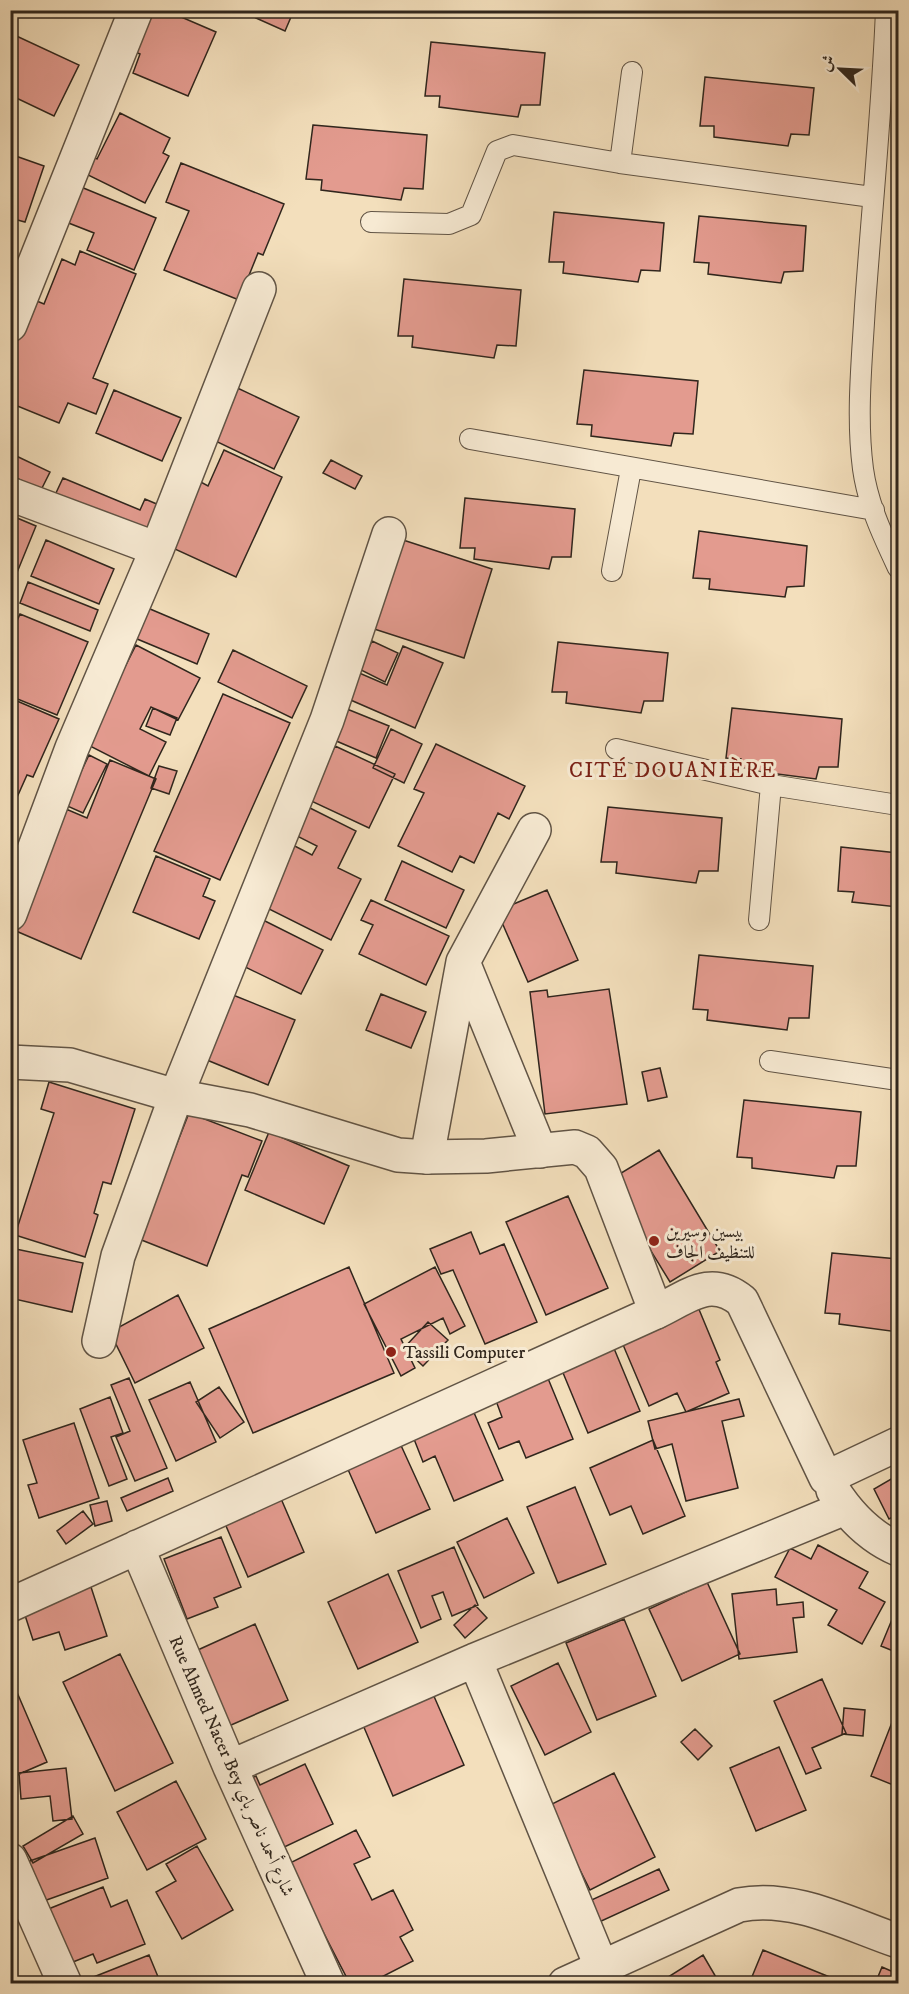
<svg xmlns="http://www.w3.org/2000/svg" width="909" height="1994" font-family="'IM FELL DW Pica',Amiri,serif">
<rect width="100%" height="100%" fill="#f3dfbc"/>
<filter id="stains"><feTurbulence type="fractalNoise" baseFrequency=".00333" numOctaves="4"/><feColorMatrix values="0 0 0 0 .2 0 0 0 0 .09 0 0 0 0 .02 0 0 0 .5 -.17"/></filter>
<radialGradient id="worn" r=".72"><stop offset=".6" stop-color="#630" stop-opacity="0"/><stop offset="1" stop-color="#630" stop-opacity=".3"/></radialGradient>
<path fill="#e39b8f" stroke="#30261d" stroke-width="1.5" d="M147,10H165L216,32L188,96L133,73L140,54L130,50Z
M238,10H294L285,31Z
M10,33L79,65L54,116L10,95Z
M431,42L545,53L540,105H521L518,117L439,107L440,96H425Z
M705,77L814,88L809,135L791,134L788,146L714,137V126H700Z
M120,113L170,138L163,153L169,156L145,203L86,174L94,157L97,159Z
M313,125L427,135L423,189L404,188L401,200L321,190L322,180L306,179Z
M10,154L44,166L25,222L10,218Z
M181,163L284,204L263,255L258,253L239,300L164,270L189,211L166,202Z
M81,187L156,218L134,270L87,250L94,233L66,222Z
M554,212L664,223L660,271L641,270L638,282L563,273L564,262H549Z
M699,216L806,226L803,271L784,272L781,283L708,274L709,263L694,262Z
M80,251L136,274L93,378L108,384L96,414L68,403L59,423L10,403V367L15,356L10,352L32,299L44,304L62,259L75,265Z
M404,279L521,290L516,346L497,345L494,358L412,347L413,336H398Z
M584,370L698,381L693,434L674,433L671,446L591,436L592,425L577,424Z
M231,385L299,417L274,469L207,437Z
M114,390L181,418L162,461L96,433Z
M224,450L282,477L236,577L166,545L199,481L208,486Z
M10,453L50,472L41,490L10,475Z
M331,460L362,476L355,489L323,473Z
M63,478L140,510L145,499L159,505L147,534L55,495Z
M465,498L575,509L571,557H552L549,569L474,559L475,548H460Z
M10,515L36,526L16,575L10,572Z
M699,531L807,546L804,586L787,587L785,597L709,589L710,579L693,578Z
M397,538L492,569L464,658L368,627Z
M46,540L114,569L99,604L31,576Z
M28,582L98,610L90,631L20,603Z
M143,606L209,634L197,664L130,636Z
M20,614L88,642L57,715L10,696V637Z
M372,641L398,653L385,682L359,669Z
M558,642L668,653L663,701H644L641,713L566,703L567,692H552Z
M136,645L200,678L178,720L151,707L140,729L166,742L149,776L86,744Z
M403,646L443,663L415,728L346,698L357,672L387,685Z
M233,650L307,686L292,718L218,682Z
M223,694L290,723L220,880L154,851Z
M10,698L59,719L33,777L27,775L10,813Z
M153,708L177,718L170,735L146,726Z
M732,708L842,719L838,767H819L816,779L740,769L741,759L726,758Z
M347,709L389,726L376,758L334,740Z
M391,729L422,744L404,783L373,768Z
M436,744L525,786L509,819L498,813L474,863L460,856L452,872L398,846L424,793L414,789Z
M335,746L395,774L369,828L309,800Z
M89,755L107,764L83,813L65,805Z
M110,760L156,779L81,959L16,931L66,809L87,818Z
M159,766L177,771L169,794L151,788Z
M308,807L356,831L338,868L361,879L331,940L261,905L291,844L312,855L317,846L295,835Z
M608,807L722,818L718,871H699L696,883L616,873L617,862H601Z
M841,847L898,853V907L852,902L854,892L838,891Z
M156,856L210,879L203,896L215,901L199,939L133,912Z
M402,861L464,890L446,928L385,900Z
M547,890L578,960L528,982L497,911Z
M371,900L449,936L426,985L359,954L373,925L361,920Z
M263,920L323,950L301,994L241,965Z
M699,955L813,966L809,1018H789L787,1030L707,1020L708,1010L693,1009Z
M609,989L627,1104L545,1114L530,992L547,990L548,997Z
M228,993L295,1020L268,1085L202,1058Z
M381,994L426,1012L411,1048L366,1030Z
M660,1068L667,1097L648,1101L642,1072Z
M49,1082L135,1109L111,1184L103,1182L94,1213L98,1215L85,1257L15,1235L54,1113L41,1109Z
M744,1100L861,1112L856,1166H837L834,1178L752,1168V1158L737,1157Z
M189,1113L262,1141L248,1177L242,1175L207,1266L139,1239Z
M269,1132L349,1166L324,1224L245,1190Z
M659,1150L720,1251L670,1282L608,1181Z
M568,1196L608,1288L546,1315L506,1222Z
M471,1232L480,1254L504,1244L537,1322L485,1344L453,1270L441,1274L430,1249Z
M11,1248L83,1263L72,1312L10,1298Z
M832,1253L898,1259V1332L839,1324L840,1314L825,1313Z
M349,1267L394,1373L253,1433L209,1329Z
M435,1267L465,1326L450,1334L443,1318L401,1339L415,1368L401,1376L364,1304Z
M178,1295L204,1348L135,1383L110,1332Z
M698,1307L720,1360L716,1362L729,1393L686,1412L677,1393L649,1406L621,1340Z
M428,1322L448,1340L423,1366L404,1348Z
M613,1346L640,1411L588,1433L561,1368Z
M547,1376L573,1439L526,1458L519,1441L499,1449L488,1423L502,1417L495,1398Z
M129,1378L167,1468L135,1481L116,1437L130,1431L111,1385Z
M190,1382L216,1442L176,1461L149,1400Z
M219,1387L244,1422L220,1438L196,1402Z
M110,1397L123,1433L111,1437L127,1479L109,1486L80,1409Z
M739,1399L744,1416L722,1421L738,1488L686,1501L672,1444L655,1449L648,1421Z
M472,1408L503,1480L454,1501L435,1456L423,1462L412,1434Z
M74,1423L99,1498L39,1518L28,1485L37,1483L23,1440Z
M653,1440L685,1516L643,1534L631,1506L610,1515L590,1468Z
M399,1441L430,1509L376,1533L346,1465Z
M898,1475V1514L889,1519L874,1489Z
M168,1478L173,1491L127,1511L121,1498Z
M575,1487L606,1564L558,1583L527,1507Z
M279,1494L304,1552L248,1577L223,1519Z
M107,1501L112,1521L95,1526L90,1505Z
M83,1511L93,1524L66,1544L57,1531Z
M507,1518L534,1573L484,1598L457,1542Z
M221,1537L241,1587L214,1598L218,1607L187,1619L164,1559Z
M818,1545L868,1572L859,1588L885,1602L862,1644L828,1625L837,1610L775,1577L790,1548L811,1559Z
M454,1547L478,1605L452,1616L443,1592L432,1596L441,1619L421,1628L398,1571Z
M388,1574L418,1642L358,1669L328,1602Z
M707,1582L740,1654L682,1681L649,1609Z
M90,1584L107,1636L65,1650L59,1632L33,1640L22,1606Z
M776,1589L777,1605L803,1602L804,1617L793,1618L797,1652L739,1659L732,1594Z
M475,1605L487,1618L465,1638L454,1625Z
M893,1617L898,1620V1653L881,1646Z
M624,1619L656,1696L597,1720L566,1643Z
M255,1624L288,1700L222,1729L189,1654Z
M120,1654L173,1763L115,1791L63,1682Z
M558,1663L591,1732L545,1755L511,1686Z
M822,1679L846,1733L812,1748L821,1768L806,1774L774,1701Z
M16,1690L47,1762L10,1778V1693Z
M433,1694L464,1765L393,1796L363,1725Z
M898,1707V1787L871,1776Z
M844,1708L865,1710L863,1736L842,1734Z
M695,1729L712,1746L698,1760L681,1742Z
M779,1747L806,1810L756,1831L730,1768Z
M305,1764L333,1824L278,1850L246,1781L256,1776L260,1785Z
M66,1768L72,1819L53,1821L50,1796L21,1799L19,1773Z
M614,1773L655,1857L590,1890L548,1806Z
M176,1781L206,1839L147,1870L117,1812Z
M73,1816L83,1834L33,1863L23,1846Z
M356,1830L370,1857L354,1864L372,1900L393,1890L413,1930L400,1937L413,1961L368,1984H350L288,1864Z
M95,1838L108,1878L41,1902L27,1862Z
M197,1846L233,1910L182,1939L156,1892L176,1881L166,1864Z
M659,1869L669,1890L597,1923L587,1902Z
M103,1887L111,1907L127,1900L145,1944L97,1963L93,1954L63,1966L41,1912Z
M763,1950L842,1982L749,1984Z
M149,1955L161,1984H82L81,1982Z
M703,1955L720,1984H657Z
M882,1967L898,1974V1984H875Z"/>
<g fill="none" stroke-linecap="round" stroke-linejoin="round">
<g stroke="#615445" stroke-width="22">
<path id="service" d="M886,10C882,109 872,207 865,306C862,360 856,416 863,469C868,505 883,536 898,568
M620,163L632,72
M371,222L449,224L471,215L497,151L513,145L620,163L872,197
M470,439L874,510
M612,571L631,469
M616,749L771,785L898,805
M759,920L771,785
M770,1061L898,1080"/>
</g>
<g stroke="#615445" stroke-width="36">
<path id="minor" d="M10,325L136,10
M10,494L157,549
M10,914L72,748L157,549L259,289
M463,962L540,1151
M427,1157L463,962L534,830
M99,1341L118,1256L176,1096L327,720L389,534
M833,1490C849,1515 870,1537 898,1549
M137,1547L230,1767L328,1984
M10,1605L656,1312
M475,1660L601,1966
M230,1767L475,1660L845,1508
M10,1860L65,1984"/>
</g>
<g stroke="#615445" stroke-width="36">
<path id="tertiary" d="M10,1062L70,1065L176,1096L250,1110L398,1155L427,1157L486,1156L575,1147L587,1152L601,1168L656,1312C688,1297 710,1275 742,1301L826,1478L898,1444
M565,1984L739,1905C793,1894 848,1924 898,1941"/>
</g>
<use href="#service" stroke="#f7ead3" stroke-width="20"/>
<use href="#minor" stroke="#f7ead3" stroke-width="33"/>
<use href="#tertiary" stroke="#f7ead3" stroke-width="33"/>
</g>
<g fill="#8f2418" stroke="#f7ead3" stroke-width="2">
<circle cx="654" cy="1241" r="6"/>
<circle cx="391" cy="1352" r="6"/>
</g>
<g text-anchor="middle" stroke-width="6" stroke-linejoin="round" paint-order="stroke">
<g font-size="18" fill="#30261d" stroke="#f7ead3" text-anchor="start">
<text x="666" y="1237">بيسين وسيرين<tspan x="666" dy="21">للتنظيف الجاف</tspan></text>
<text x="403" y="1358">Tassili Computer</text>
</g>
<g font-size="18" fill="#30261d" stroke="#f7ead3">
<text transform="translate(232 1766) rotate(66)" y="6">Rue Ahmed Nacer Bey شارع أحمد ناصر باي</text>
</g>
<g font-size="21" letter-spacing="1.5" fill="#7a1f14" stroke="#f7ead3">
<text x="673" y="777">CITÉ DOUANIÈRE</text>
</g>
</g>
<rect width="909" height="1994" fill="none" stroke="#f3dfbc" stroke-width="36"/>
<rect x="12" y="12" width="885" height="1970" fill="none" stroke="#30261d" stroke-width="3"/>
<rect x="18" y="18" width="873" height="1958" fill="none" stroke="#30261d" stroke-width="1.5"/>
<g transform="translate(840 69) rotate(294)" stroke="#f7ead3" stroke-width="4.5" paint-order="stroke">
<path d="M0-4.5L10 22L0 15L-10 22Z" fill="#30261d"/>
<text y="-9" font-size="16" font-weight="bold" text-anchor="middle" fill="#30261d">ش</text>
</g>
<rect width="100%" height="100%" filter="url(#stains)"/>
<rect width="100%" height="100%" fill="url(#worn)"/>
</svg>
